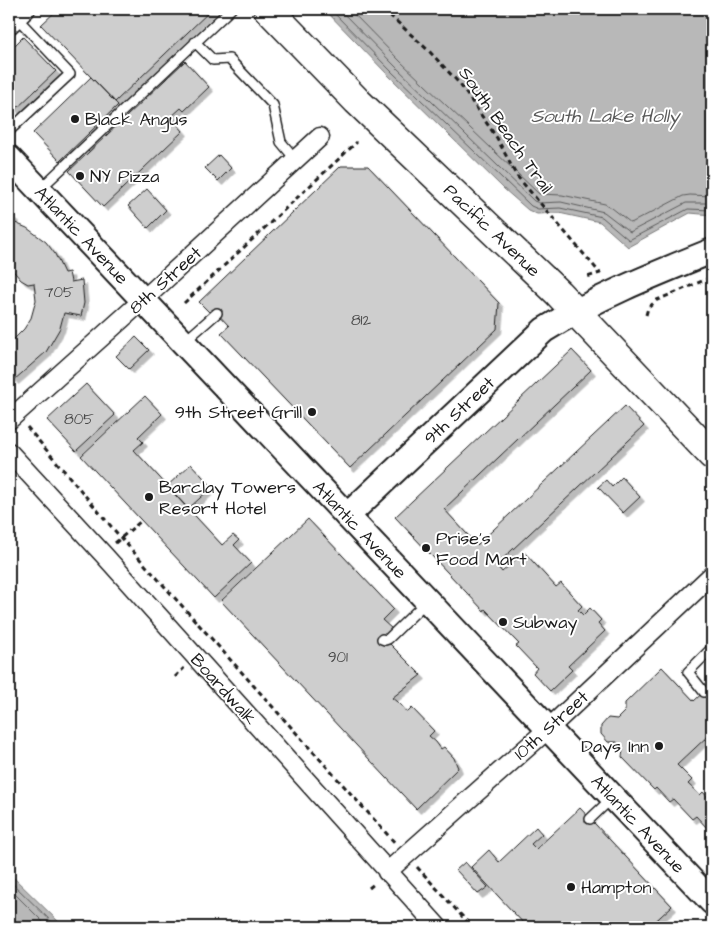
<svg xmlns="http://www.w3.org/2000/svg" width="721" height="936" font-family="'Architects Daughter',sans-serif">
<defs>
<filter id="shadow"><feDropShadow dx="4.5" dy="4.5" stdDeviation="0" flood-color="#0004"/></filter>
</defs>
<rect width="100%" height="100%" fill="#fff"/>
<filter id="ink" filterUnits="userSpaceOnUse"><feTurbulence type="fractalNoise" baseFrequency=".02" numOctaves="2"/><feDisplacementMap in="SourceGraphic" scale="10" xChannelSelector="R" yChannelSelector="G"/><feConvolveMatrix kernelMatrix="1 2 1 2 8 2 1 2 1" color-interpolation-filters="sRGB"/></filter>
<g filter="url(#ink)">
<path fill="#b8b8b8" stroke="#7a7a7a" d="M324,9H712V215L690,213L628,247L600,222L559,213L537,214L528,210L504,189L388,75Z
M9,873L64,927H9Z"/>
<g fill="none" stroke-linecap="round" stroke-linejoin="round">
<path stroke="#5a5a5a" stroke-width="1" d="M330,9L392,72L531,206L538,209L560,208L602,217L629,240L688,209L712,210
M339,9L396,67L534,201L539,203L561,202L604,212L630,232L686,203H712
M349,9L401,62L539,194L562,195L605,204L612,208L631,223L683,196L690,195L712,196
M9,880L57,927
M9,888L48,927"/>
</g>
<path fill="#cecece" stroke="#1c1c1c" filter="url(#shadow)" d="M58,9H212L115,102L41,25Z
M23,37L56,71L15,110L9,103V51Z
M185,61L209,87L184,111L181,108L171,117L183,131L103,207L69,171Z
M91,77L118,105L60,161L33,133Z
M219,155L231,168L218,181L205,168Z
M341,166H368L499,303L497,329L350,468L221,333L229,326L213,309L209,312L199,302Z
M147,189L166,210L148,228L128,206Z
M9,214L15,217L13,222L27,228L46,242L55,254L64,273L69,272L71,282L82,280L84,303L81,316L64,313L60,328L46,352L14,380L9,374V344L24,329L31,318L36,300L34,283L28,284L21,280L9,266Z
M136,337L149,350L129,369L116,356Z
M572,350L591,370L444,509L477,545L625,406L644,426L496,565L502,572L524,552L556,587L561,583L582,606L578,610L583,615L590,608L601,620L598,623L605,631L568,666L572,670L550,691L533,673L537,668L516,646L519,644L485,609L484,611L395,517Z
M86,384L115,415L76,451L47,420Z
M145,396L162,414L138,437L143,442L134,450L222,545L233,535L239,540L234,545L251,563L214,598L81,456Z
M191,464L212,487L188,509L167,486Z
M622,477L640,497L623,513L598,487L606,480L612,487Z
M308,519L393,609L382,620L392,629L383,637L421,675L392,698L401,705L407,713L412,708L434,731L429,736L436,742L441,749L444,747L454,758L458,768L416,809L221,601Z
M662,667L694,701L712,684V732L677,765L692,780L688,784L700,795L703,792L712,802V826L710,825L707,828L696,816L692,819L673,799L669,802L656,788L654,790L622,757L623,749L617,742H608L601,734V726L608,718L617,719L625,711V703Z
M580,808L672,906L649,927H527L471,867L489,850L499,862L536,827L542,834L531,844L536,849Z
M465,862L488,887L478,894L456,870Z"/>
<g fill="none" stroke-linecap="round" stroke-linejoin="round">
<g stroke="#1c1c1c" stroke-width="12">
<path id="lane" d="M195,42L213,60L229,59L273,105L281,142L296,160
M9,131L70,74L17,18
M40,189L231,9
M184,342L217,313
M382,639L385,640L388,639L427,601
M704,692L688,672L712,648
M590,819L612,798"/>
</g>
<g stroke="#1c1c1c" stroke-width="21">
<path id="street" d="M9,25L26,9
M9,420L143,300L320,137
M9,452L103,554L438,927
M387,872L548,729L712,575"/>
</g>
<g stroke="#1c1c1c" stroke-width="28">
<g id="secondary">
<path id="s1" d="M9,158L712,902"/>
<path id="s2" d="M347,516L544,330C597,297 655,274 712,251"/>
</g>
</g>
<g stroke="#1c1c1c" stroke-width="31">
<g id="highway">
<path id="s3" d="M268,9L357,101L558,293L712,455"/>
</g>
</g>
<path stroke="#1c1c1c" stroke-width="3" stroke-dasharray="5 4" stroke-linecap="butt" d="M383,9L429,51L459,83L497,138L516,175L600,273L587,277
M184,303L357,142
M646,315L648,308L657,300L712,277
M27,427L121,538L396,844
M115,543L141,521
M175,677L184,668
M417,867L472,927
M369,888L375,883"/>
<use href="#lane" stroke="#fff" stroke-width="9"/>
<use href="#street" stroke="#fff" stroke-width="18"/>
<use href="#secondary" stroke="#fff" stroke-width="24"/>
<use href="#highway" stroke="#fff" stroke-width="28"/>
</g>
</g>
<g fill="#1c1c1c" stroke="#fff" stroke-width="2">
<circle cx="75" cy="119" r="5"/>
<circle cx="80" cy="176" r="5"/>
<circle cx="312" cy="412" r="5"/>
<circle cx="149" cy="497" r="5"/>
<circle cx="426" cy="548" r="5"/>
<circle cx="503" cy="622" r="5"/>
<circle cx="659" cy="746" r="5"/>
<circle cx="571" cy="887" r="5"/>
</g>
<g text-anchor="middle" stroke-width="4" stroke-linejoin="round" paint-order="stroke">
<g font-size="15" fill="#484848">
<text x="59" y="297">705</text>
<text x="361" y="325">812</text>
<text x="79" y="424">805</text>
<text x="338" y="662">901</text>
</g>
<g font-size="18" fill="#1c1c1c" stroke="#fff" text-anchor="start">
<text x="85" y="125">Black Angus</text>
<text x="90" y="182">NY Pizza</text>
<text x="302" y="418" text-anchor="end">9th Street Grill</text>
<text x="159" y="493">Barclay Towers<tspan x="159" dy="21">Resort Hotel</tspan></text>
<text x="436" y="544">Prise's<tspan x="436" dy="21">Food Mart</tspan></text>
<text x="513" y="628">Subway</text>
<text x="649" y="752" text-anchor="end">Days Inn</text>
<text x="581" y="893">Hampton</text>
</g>
<g font-size="18" fill="#1c1c1c" stroke="#fff">
<text transform="translate(506 130) rotate(55)" y="6">South Beach Trail</text>
<text dy="6" stroke="none"><textPath href="#s3" startOffset="315">Pacific Avenue</textPath></text>
<text dy="6" stroke="none"><textPath href="#s1" startOffset="106">Atlantic Avenue</textPath></text>
<text transform="translate(165 280) rotate(-42)" y="6">8th Street</text>
<text dy="6" stroke="none"><textPath href="#s2" startOffset="154">9th Street</textPath></text>
<text dy="6" stroke="none"><textPath href="#s1" startOffset="511">Atlantic Avenue</textPath></text>
<text transform="translate(224 689) rotate(48)" y="6">Boardwalk</text>
<text transform="translate(551 725) rotate(-42)" y="6">10th Street</text>
<text dy="6" stroke="none"><textPath href="#s1" startOffset="916">Atlantic Avenue</textPath></text>
</g>
<g font-size="19" font-style="italic" fill="#5a5a5a" stroke="#fff">
<text x="605" y="122">South Lake Holly</text>
</g>
</g>
<rect width="721" height="936" fill="none" stroke="#fff" stroke-width="30"/>
<rect x="15" y="15" width="691" height="906" fill="none" stroke="#1c1c1c" stroke-width="2" filter="url(#ink)"/>
</svg>
